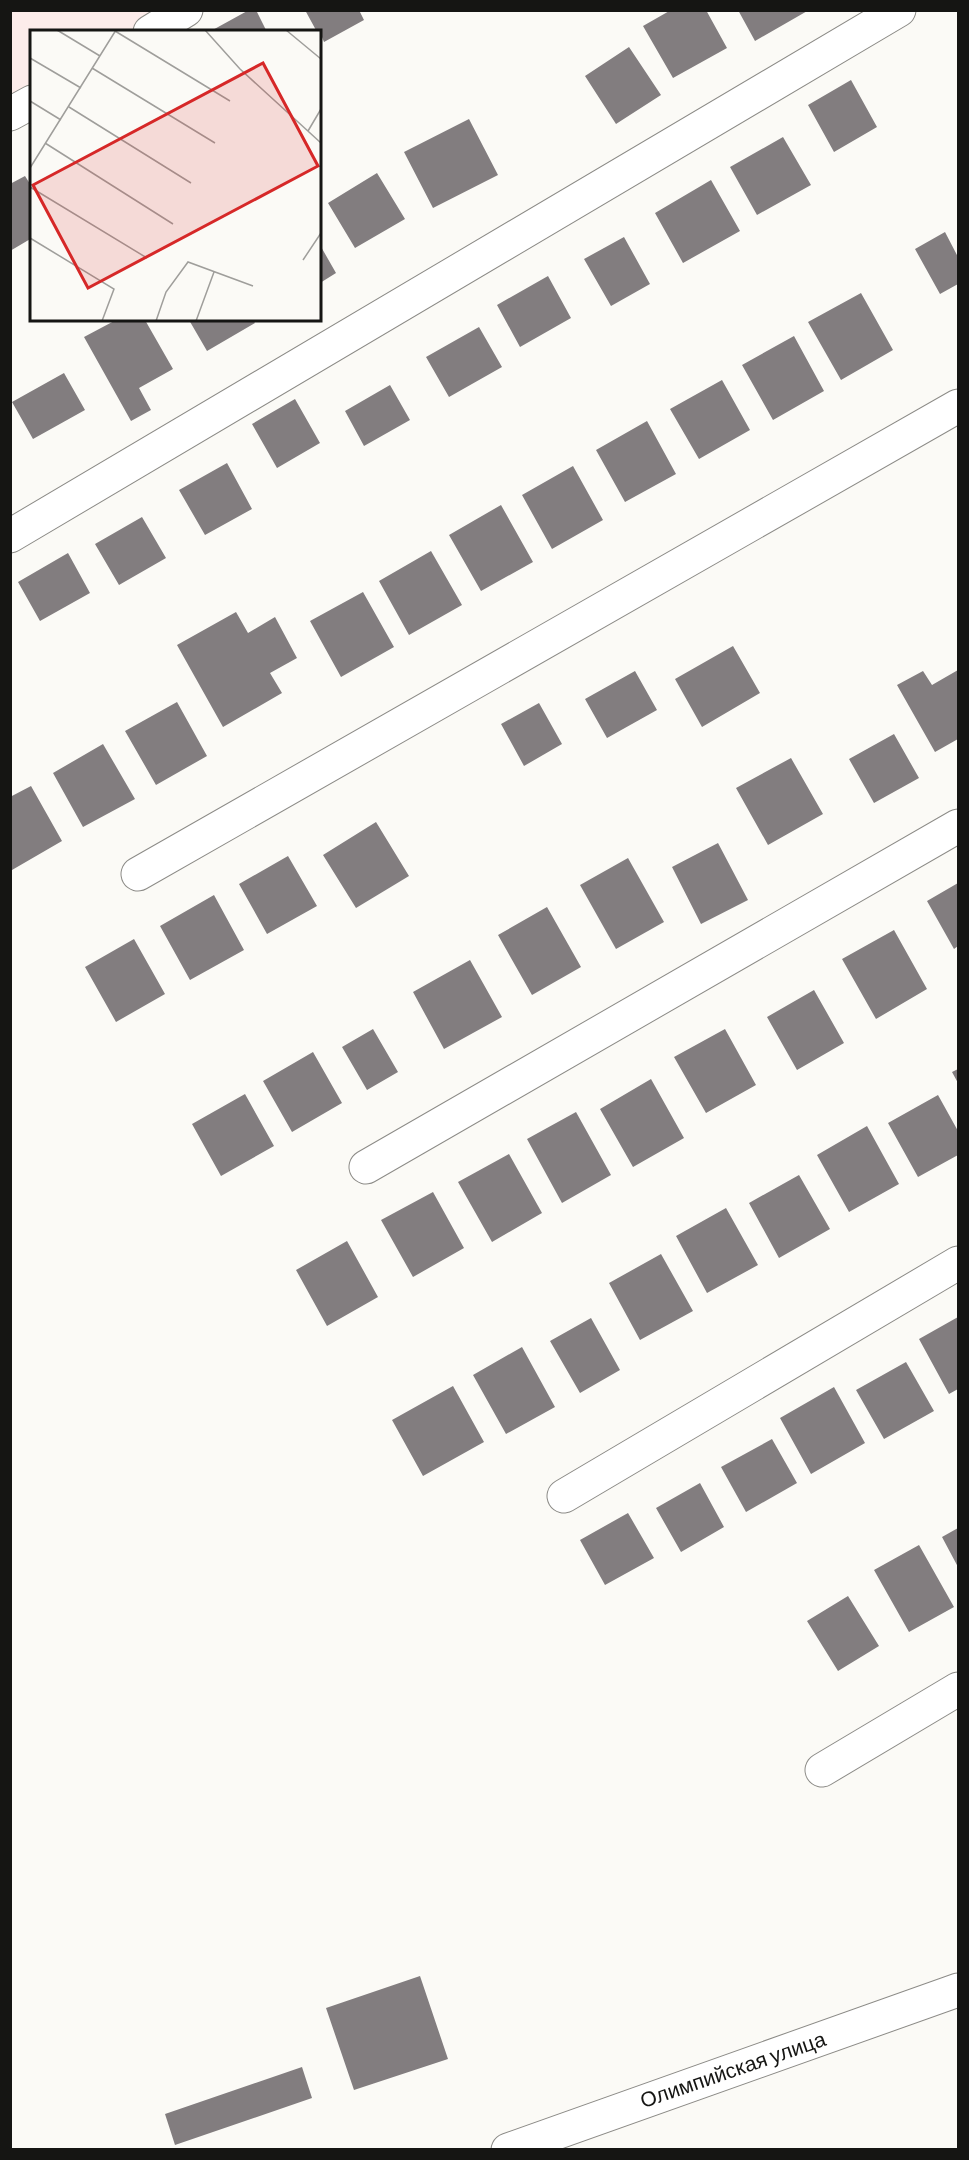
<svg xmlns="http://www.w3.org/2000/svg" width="969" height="2160" font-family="Barlow,sans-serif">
<rect width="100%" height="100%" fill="#fbfaf6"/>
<path fill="#fcecea" d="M10,11H168L132,31L32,32L31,91L11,103Z"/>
<path fill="#827d7f" d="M249,10H256L267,32H209Z
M305,10H359L364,20L324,42L320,32H317Z
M671,10H706L727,48L673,78L643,26Z
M738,10H809L755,41Z
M629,47L661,95L616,124L585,76Z
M851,80L877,127L834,152L808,105Z
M469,119L498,175L433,208L404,152Z
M783,137L811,185L757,215L730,167Z
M377,173L405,219L355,248L328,203Z
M25,176L32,187V238L10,251V184Z
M711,180L740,231L683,263L655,213Z
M945,232L958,257V284L940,294L915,249Z
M624,237L650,284L611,306L584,259Z
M320,245L336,273L320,283Z
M548,276L571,318L520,347L497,305Z
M861,293L893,350L841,380L808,322Z
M116,320H145L173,369L139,388L151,410L131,421L84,337Z
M189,320H253L255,323L207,351Z
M479,327L502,367L449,397L426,357Z
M794,336L824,391L773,420L742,365Z
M64,373L85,410L33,439L12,402Z
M722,380L750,430L699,459L670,409Z
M390,385L410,420L364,446L345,411Z
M295,399L320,443L277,468L252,424Z
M647,421L676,474L625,502L596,450Z
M227,463L252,509L205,535L179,490Z
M573,466L603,520L552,549L522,495Z
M501,505L533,562L481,591L449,535Z
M142,517L166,558L119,585L95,544Z
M431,551L462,605L409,635L379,581Z
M68,553L90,593L40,621L18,582Z
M363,592L394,647L341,677L310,621Z
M236,612L248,633L275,617L297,658L270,673L282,693L223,727L177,645Z
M733,646L760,693L702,727L675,679Z
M958,670V739L935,752L897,685L923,671L932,685Z
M635,671L657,710L607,738L585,699Z
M177,702L207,756L156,785L125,731Z
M539,703L562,744L524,766L501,724Z
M894,734L919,778L874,803L849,759Z
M103,744L135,799L83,827L53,773Z
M791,758L823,814L768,845L736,788Z
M31,786L62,841L12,870L10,867V797Z
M376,822L409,876L356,908L323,855Z
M718,843L748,900L701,924L672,867Z
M288,856L317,906L267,934L239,884Z
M628,858L664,922L616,949L580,885Z
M958,883V946L954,949L927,901Z
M214,895L244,950L190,980L160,926Z
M547,907L581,967L532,995L498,935Z
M894,930L927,989L876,1019L842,959Z
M134,939L165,994L116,1022L85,967Z
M470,960L502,1017L444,1049L413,992Z
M814,990L844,1043L797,1070L767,1017Z
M373,1029L398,1072L367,1090L342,1047Z
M725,1029L756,1085L706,1113L674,1057Z
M313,1052L342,1103L292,1132L263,1081Z
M958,1069V1083L952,1072Z
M651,1079L684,1138L633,1167L600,1109Z
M245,1094L274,1146L221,1176L192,1124Z
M938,1095L958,1131V1155L918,1177L888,1123Z
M576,1112L611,1175L562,1203L527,1139Z
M867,1126L899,1184L849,1212L817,1155Z
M509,1154L542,1213L492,1242L458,1182Z
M799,1175L830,1229L779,1258L749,1203Z
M433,1192L464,1248L413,1277L381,1220Z
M726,1208L758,1265L707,1293L676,1236Z
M347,1241L378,1297L327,1326L296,1270Z
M661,1254L693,1311L640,1340L609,1283Z
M958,1317V1389L949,1394L919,1339Z
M591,1318L620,1370L580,1393L550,1341Z
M522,1347L555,1407L506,1434L473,1375Z
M906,1362L934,1411L884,1439L856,1390Z
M453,1386L484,1442L423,1476L392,1420Z
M834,1387L865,1443L811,1474L780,1418Z
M772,1439L797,1483L746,1512L721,1467Z
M700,1483L724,1527L681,1552L656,1508Z
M628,1513L654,1558L605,1585L580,1540Z
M958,1528V1567L942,1537Z
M919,1545L954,1607L909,1632L874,1570Z
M848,1596L879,1646L838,1671L807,1621Z
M420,1976L448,2059L354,2090L326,2008Z
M302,2067L312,2098L175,2145L165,2114Z"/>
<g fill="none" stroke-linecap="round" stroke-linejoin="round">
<g stroke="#8c8b87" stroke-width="35">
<path id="minor" d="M150,32L186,10
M10,114L32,102
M10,536L899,10
M138,874L958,406
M366,1167L958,826
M564,1496L958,1263
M822,1770L958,1689
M508,2150L958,1990"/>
</g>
<use href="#minor" stroke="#fff" stroke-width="33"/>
</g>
<g text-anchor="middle" stroke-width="6" stroke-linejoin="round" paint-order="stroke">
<g font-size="21" fill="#151513" stroke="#fff">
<text transform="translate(733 2070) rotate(-19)" y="7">Олимпийская улица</text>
</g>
</g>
<g transform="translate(30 30)">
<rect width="291" height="291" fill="#fbfaf6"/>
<path fill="none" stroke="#9f9e9b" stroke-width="1.5" d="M27,0L70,26M175,0L210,39L291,113M256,0L291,29M85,1L200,71M0,28L51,58M62,38L185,113M0,71L31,90M39,77L161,153M278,101L291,79M15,113L143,194M0,138L86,0M0,157L117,228M0,208L84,259L72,291M273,230L291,203M126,291L136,262L158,232L223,256M166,291L184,242"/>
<path fill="#d62828" fill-opacity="0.15" stroke="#d62828" stroke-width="3" d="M233,33L288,136L58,258L3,155Z"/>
<rect width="291" height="291" fill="none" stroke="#151513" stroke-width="3"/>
</g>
<rect width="969" height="2160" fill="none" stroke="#151513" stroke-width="24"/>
</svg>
